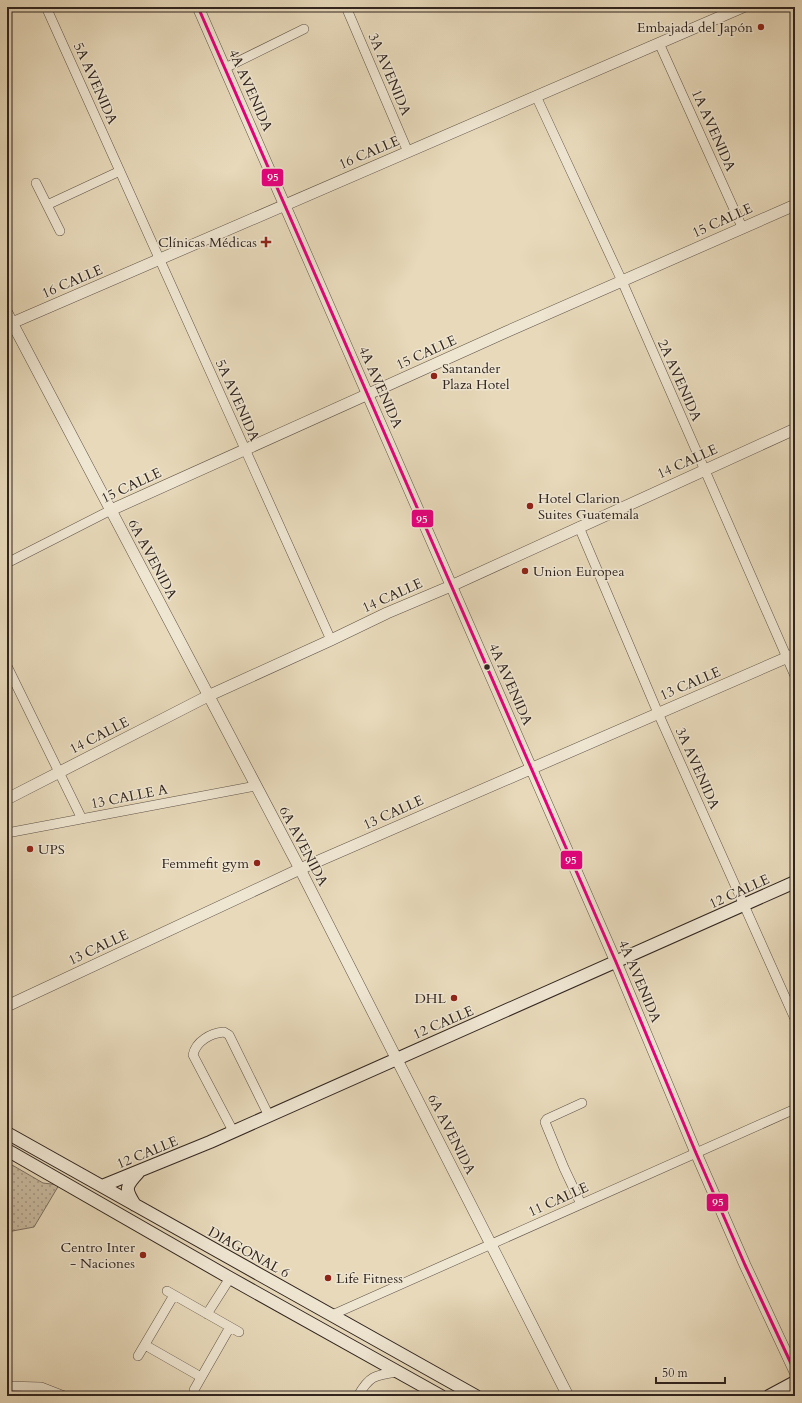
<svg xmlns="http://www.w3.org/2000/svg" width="802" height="1403" font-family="Cardo,serif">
<defs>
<pattern id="park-dots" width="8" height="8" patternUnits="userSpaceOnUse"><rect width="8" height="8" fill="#c8baa0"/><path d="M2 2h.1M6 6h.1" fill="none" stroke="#a39782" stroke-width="1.8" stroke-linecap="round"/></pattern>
</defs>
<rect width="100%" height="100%" fill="#e7d9ba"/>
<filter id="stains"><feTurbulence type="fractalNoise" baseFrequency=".005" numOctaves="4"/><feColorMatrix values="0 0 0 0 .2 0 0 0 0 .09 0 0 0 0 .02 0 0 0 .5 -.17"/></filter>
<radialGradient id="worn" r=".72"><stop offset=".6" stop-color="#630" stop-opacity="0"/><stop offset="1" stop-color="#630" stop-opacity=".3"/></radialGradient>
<path fill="url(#park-dots)" stroke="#7c7060" d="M7,1162L43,1183L59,1185L34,1227L7,1232Z"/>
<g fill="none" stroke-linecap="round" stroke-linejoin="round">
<g stroke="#5e5246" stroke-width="10">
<path id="minor" d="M46,7L331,640
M346,7L408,152
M659,43L742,227
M225,68L304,29
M536,96L622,281L795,676
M36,183L47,205
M60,231L47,205L120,171
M579,527L658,713L795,1019
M7,563L111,510
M7,666L82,819
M7,833L256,786
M233,1131L193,1055C196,1041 211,1033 224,1032L229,1035L269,1116
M581,1204L564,1168L545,1122L547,1119L582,1103
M167,1291L239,1332
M207,1314L230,1278
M332,1315L795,1109
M145,1345L201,1377
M138,1356L174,1295
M7,1386L41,1387L64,1396
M194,1390L230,1327
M358,1396C369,1376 375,1375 397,1372"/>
</g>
<g stroke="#5e5246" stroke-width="12">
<path id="tertiary" d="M198,7L616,962L696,1153L745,1265L795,1372
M7,313L300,869L568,1396
M12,323L743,7
M111,510L506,332L795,205
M7,799L208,696L331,640L387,613L451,586L795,429
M7,1006L300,869L795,654"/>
</g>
<g stroke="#31251f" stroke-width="14">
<path id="secondary" d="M7,1133L476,1396
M7,1150L230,1278L441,1396
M102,1186L210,1142L795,882
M135,1205C125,1189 125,1187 138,1173
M769,1396L795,1382"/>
</g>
<use href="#minor" stroke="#efe6d2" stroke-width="9"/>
<use href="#tertiary" stroke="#efe6d2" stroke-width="11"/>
<use href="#secondary" stroke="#efe6d2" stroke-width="12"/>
<g stroke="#efe6d2" stroke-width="6">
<path id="bus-1" d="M198,7L616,962L696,1153L745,1265L795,1372"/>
</g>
<use href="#bus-1" stroke="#e5007d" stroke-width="3"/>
</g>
<g fill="#8f2418" stroke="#efe6d2" stroke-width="1.5">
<circle cx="761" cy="27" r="4"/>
<path d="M264 236h4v4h4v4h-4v4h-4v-4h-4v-4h4z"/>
<circle cx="434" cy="376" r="4"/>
<circle cx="530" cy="506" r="4"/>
<circle cx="525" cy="571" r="4"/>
<circle cx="30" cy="849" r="4"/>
<circle cx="257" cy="863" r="4"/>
<circle cx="454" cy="998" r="4"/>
<circle cx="143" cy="1255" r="4"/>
<circle cx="328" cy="1278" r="4"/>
</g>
<circle fill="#31251f" stroke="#efe6d2" stroke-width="1.5" cx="487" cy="667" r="3.5"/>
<g text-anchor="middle" stroke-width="3" stroke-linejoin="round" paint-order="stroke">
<g font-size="14" fill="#31251f" stroke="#efe6d2" text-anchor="end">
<text x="753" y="32">Embajada del Japón</text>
<text x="257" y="247">Clínicas Médicas</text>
<text x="442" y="373" text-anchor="start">Santander<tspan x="442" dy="16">Plaza Hotel</tspan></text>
<text x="538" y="503" text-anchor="start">Hotel Clarion<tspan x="538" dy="16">Suites Guatemala</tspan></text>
<text x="533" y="576" text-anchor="start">Union Europea</text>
<text x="38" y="854" text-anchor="start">UPS</text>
<text x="249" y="868">Femmefit gym</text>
<text x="446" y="1003">DHL</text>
<text x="135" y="1252">Centro Inter<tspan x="135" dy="16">- Naciones</tspan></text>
<text x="336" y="1283" text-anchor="start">Life Fitness</text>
</g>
<g font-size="14" fill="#31251f" stroke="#efe6d2">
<text transform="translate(390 74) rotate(67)" y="5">3A AVENIDA</text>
<text transform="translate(96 83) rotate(66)" y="5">5A AVENIDA</text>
<text transform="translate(251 90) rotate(66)" y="5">4A AVENIDA</text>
<text transform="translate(714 130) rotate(66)" y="5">1A AVENIDA</text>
<text transform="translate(369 152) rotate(-23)" y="5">16 CALLE</text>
<text transform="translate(722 220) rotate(-24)" y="5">15 CALLE</text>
<text transform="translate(72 281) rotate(-23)" y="5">16 CALLE</text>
<text transform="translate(426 352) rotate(-24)" y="5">15 CALLE</text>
<text transform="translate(680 380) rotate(66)" y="5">2A AVENIDA</text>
<text transform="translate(381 387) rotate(66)" y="5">4A AVENIDA</text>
<text transform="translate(238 400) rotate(66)" y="5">5A AVENIDA</text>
<text transform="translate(687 461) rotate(-24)" y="5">14 CALLE</text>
<text transform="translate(131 485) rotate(-25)" y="5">15 CALLE</text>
<text transform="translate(153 559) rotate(62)" y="5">6A AVENIDA</text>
<text transform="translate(392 595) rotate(-24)" y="5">14 CALLE</text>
<text transform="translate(690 683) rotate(-23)" y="5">13 CALLE</text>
<text transform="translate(511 684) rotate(66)" y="5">4A AVENIDA</text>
<text transform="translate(99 735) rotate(-27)" y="5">14 CALLE</text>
<text transform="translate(698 768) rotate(66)" y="5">3A AVENIDA</text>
<text transform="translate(129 796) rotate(-11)" y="5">13 CALLE A</text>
<text transform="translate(393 812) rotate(-24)" y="5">13 CALLE</text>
<text transform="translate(304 846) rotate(62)" y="5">6A AVENIDA</text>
<text transform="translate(739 891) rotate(-24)" y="5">12 CALLE</text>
<text transform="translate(98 947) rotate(-25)" y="5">13 CALLE</text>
<text transform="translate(640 981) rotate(67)" y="5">4A AVENIDA</text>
<text transform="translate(443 1022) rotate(-23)" y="5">12 CALLE</text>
<text transform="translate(452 1134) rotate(63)" y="5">6A AVENIDA</text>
<text transform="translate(147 1152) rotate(-22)" y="5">12 CALLE</text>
<text transform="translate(558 1199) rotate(-24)" y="5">11 CALLE</text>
<text transform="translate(249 1252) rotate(29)" y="5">DIAGONAL 6</text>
</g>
</g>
<g stroke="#efe6d2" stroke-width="1.5">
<rect x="261" y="168" width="23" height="19" rx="4" fill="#e5007d"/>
<rect x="411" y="509" width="23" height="19" rx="4" fill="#e5007d"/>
<rect x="560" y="850" width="23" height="20" rx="4" fill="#e5007d"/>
<rect x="706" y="1193" width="23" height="19" rx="4" fill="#e5007d"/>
</g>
<g font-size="11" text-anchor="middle" font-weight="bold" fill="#fff">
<text x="273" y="181">95</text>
<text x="422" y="523">95</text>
<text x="571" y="864">95</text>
<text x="718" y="1206">95</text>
</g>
<rect width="802" height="1403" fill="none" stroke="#e7d9ba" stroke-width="24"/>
<rect x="8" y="8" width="786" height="1387" fill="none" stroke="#31251f" stroke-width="2"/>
<rect x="12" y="12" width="778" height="1379" fill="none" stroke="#31251f"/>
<path d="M656 1377v6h69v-6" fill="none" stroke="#31251f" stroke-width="2"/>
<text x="662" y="1377" font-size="12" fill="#31251f" stroke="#efe6d2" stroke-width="3" paint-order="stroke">50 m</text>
<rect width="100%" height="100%" filter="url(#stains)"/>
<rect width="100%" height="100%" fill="url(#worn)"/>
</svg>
